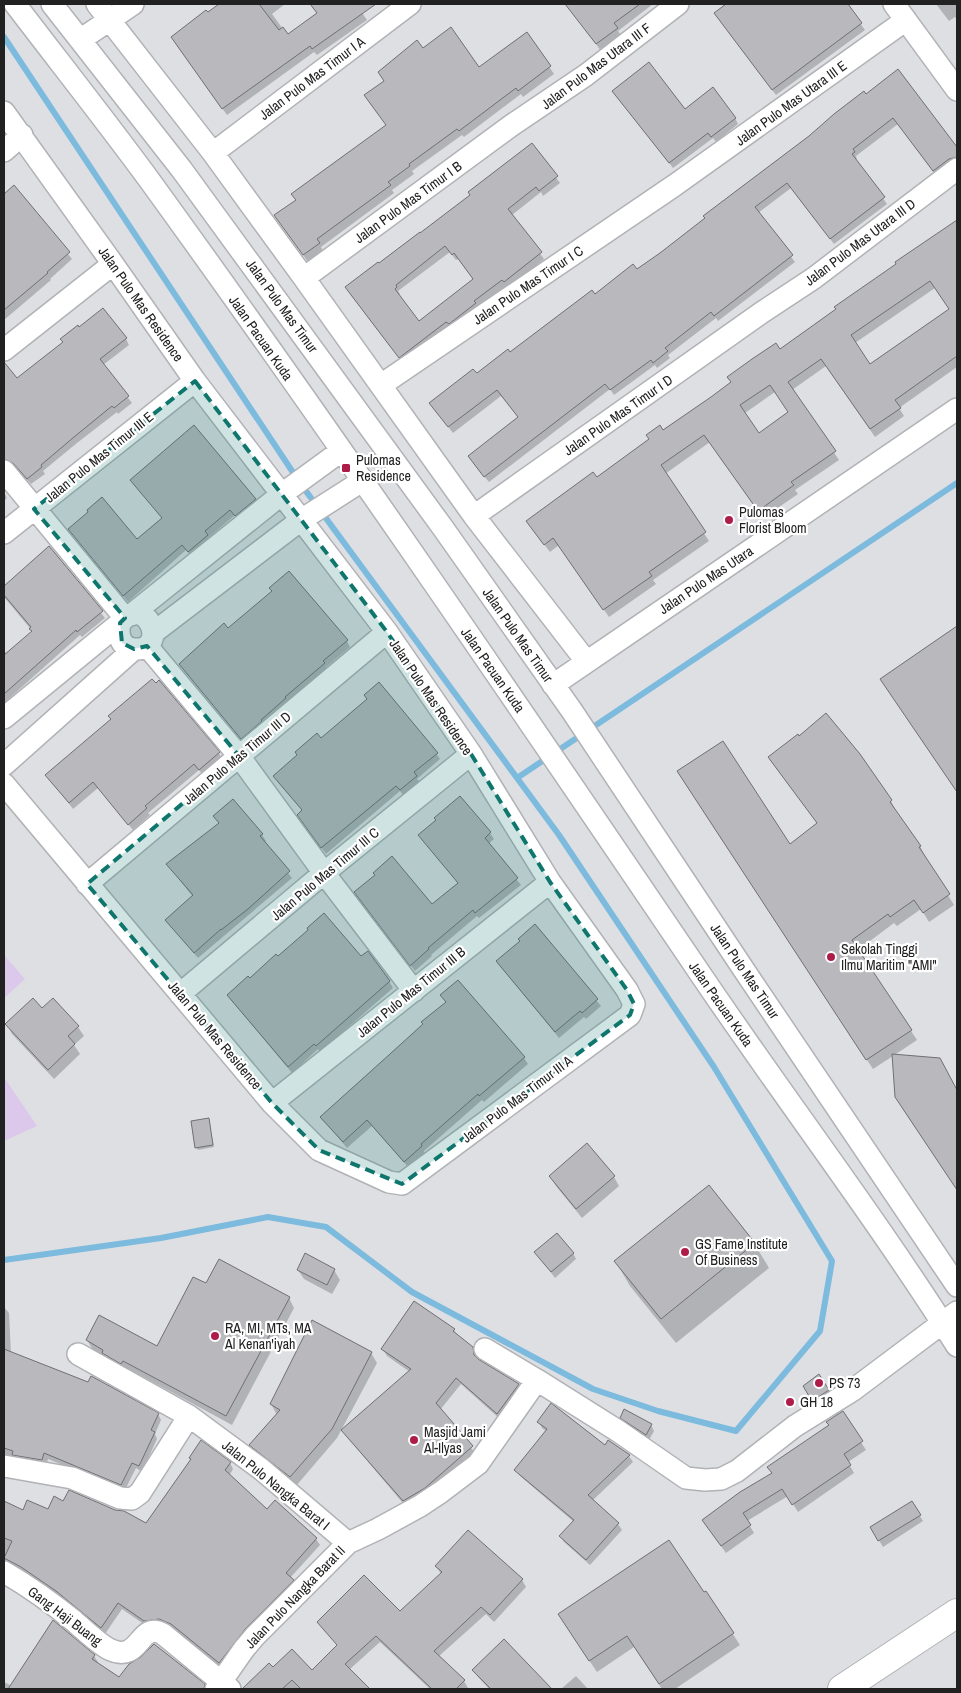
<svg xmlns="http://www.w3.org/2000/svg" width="961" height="1693" font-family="'Archivo Narrow',sans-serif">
<rect width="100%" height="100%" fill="#dedfe3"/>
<path fill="#dcc8ea" d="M4,955L25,979L4,998Z
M4,1077L37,1126L4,1141Z"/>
<path fill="#0003" fill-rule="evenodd" d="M221,4H285L272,14L288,36L318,14L311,4H356L367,20L317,55L314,52L227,115L176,44L207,14Z
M567,4H653L618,31L621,35L601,51Z
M728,4H846L865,30L776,95L715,14Z
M936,4H957V20L955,17L949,21Z
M527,34L554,74L523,97L521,94L464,137L462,135L412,171L414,174L392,190L394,193L321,247L323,251L308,262L275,215L297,200L387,126L370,103L385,82L422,50L479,68Z
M898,71L957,149V163L937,177L898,124L856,156L857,159L855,160L887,204L834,244L791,188L758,213L795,262L718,321L716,318L668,355L670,358L657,368L655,365L614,395L610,389L489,482L473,463L519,418L501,396L453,433L434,409L476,375L661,254Z
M617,97L735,118L738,124L716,142L713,138L673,168Z
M532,145L560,183L543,196L541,192L512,215L544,259L509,288L507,285L403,363L350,294L379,265L472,196ZM450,252L456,260L458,259L474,280L419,323L398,295L400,294L398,291Z
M14,187L72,259L50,279L51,280L4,320V196Z
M957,222V367L899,408L904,416L875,437L826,366L792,390L839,460L795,490L798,494L763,518L710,442L665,474L709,541L653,580L656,584L609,617L559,545L550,552L533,530L597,479L662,431L779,351ZM935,288L950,310L870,365L855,343ZM775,392L789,413L759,434L745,413Z
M79,329L126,339L129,345L103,365L132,403L118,414L117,412L77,443L43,471L45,474L31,484L14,466H4V381L12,375L17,380Z
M131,480L255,499L259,505L239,521L235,515L208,538L211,541L192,557L186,550L128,602L70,529L137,541L163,519Z
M4,492L7,498L4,501Z
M49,547L105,618L82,637L80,635L4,703V651L7,654L33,632L4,597V588Z
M957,627V792L882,679Z
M228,630L347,641L350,647L326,667L328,670L245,744L180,665Z
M321,740L436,753L440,759L417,779L420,782L404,796L400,791L326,854L302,821L303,811L278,782Z
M219,753L222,759L203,775L199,770L148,813L150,815L133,830L98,788L73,809L47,775Z
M769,758L891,801L896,811L895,812L920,846L925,856L924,857L954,905L929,922L921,909L897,926L894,923L858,950L917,1040L893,1056L946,1070L957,1091V1188L902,1108L893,1056L873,1069L684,781L789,846L818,824Z
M460,797L490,833L494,839L488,844L521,885L479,918L477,916L431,955L432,956L415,971L359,899L432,906L459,884L420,836Z
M233,801L262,835L266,841L264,843L292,878L198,958L167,921L193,897L168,865L219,824L215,816Z
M535,926L601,1006L586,1019L584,1017L559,1038L501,967Z
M278,958H361L389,981L393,988L320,1052L318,1049L292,1073L228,996Z
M458,981L524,1058L528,1064L484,1102L482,1100L424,1151V1153L408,1167L372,1126L347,1148L321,1117L391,1055L446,1003L442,995Z
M42,1010L78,1027L84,1036L74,1045L80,1054L54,1079L12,1034L7,1024Z
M209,1122L214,1147L198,1150L196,1147Z
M550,1176L614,1177L619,1186L582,1218L556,1186Z
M709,1187L754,1243L769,1268L676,1343L630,1286L616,1262Z
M536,1252L573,1253L576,1259L555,1278Z
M298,1270H334L340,1280L332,1294L304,1279Z
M207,1285L289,1298L294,1308L232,1425L129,1369L127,1373L109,1363L106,1357L93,1350L87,1340L157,1348Z
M4,1307L9,1313L11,1354L158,1414L161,1420L155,1434L157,1439L142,1472L136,1468L125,1490L48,1459L46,1466L4,1461Z
M454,1330L458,1337L472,1348L477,1360L518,1385L522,1392L501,1420L461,1384L440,1410L476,1454L407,1508L347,1437L343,1430L410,1372L387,1356L383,1349Z
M371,1353L377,1363L337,1438L296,1486L256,1455L251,1445L277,1415L271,1404Z
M819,1376L830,1393L815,1403L804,1386Z
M842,1413L866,1450L848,1462L854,1473L798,1512L788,1496L747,1521L754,1533L726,1553L708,1528L830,1426Z
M622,1418L651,1425L654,1431L649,1440L625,1424Z
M539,1422L606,1447L609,1441L629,1456L633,1462L592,1501L618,1524L622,1530L590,1565L564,1542L561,1536L574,1522L520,1476L516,1470L547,1432L542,1428Z
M190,1458L230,1463L233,1469L229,1476L267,1510L316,1539L320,1545L290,1578L296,1586L222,1669L172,1628L148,1627L122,1609L105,1634L61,1597L4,1567V1503L24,1511L49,1510L63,1502L146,1525L191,1460Z
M912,1503L923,1521L883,1547L871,1527Z
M437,1567L522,1580L526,1587L494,1622L486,1614L438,1657L464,1681L468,1688L466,1689H430L380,1642L349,1670L367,1689H243L269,1664L273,1669L312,1671L338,1646L319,1622L400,1612L441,1574Z
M706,1593L740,1645L675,1689H662L634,1647L597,1672L566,1626Z
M504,1640L551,1689H489L478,1677L473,1670Z
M94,1656L98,1662L97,1664L119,1679L204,1685L206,1689H4V1682L12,1686Z
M576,1676L588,1689H561Z"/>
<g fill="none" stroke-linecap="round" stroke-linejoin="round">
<path stroke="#7cbade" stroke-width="6" d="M4,37L300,483L559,835L714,1067L832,1261L820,1331L736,1431L658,1411L593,1389L412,1292L326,1227L268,1217L161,1238L4,1260
M517,778L957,483"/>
</g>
<path fill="#b9b8bc" stroke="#706f73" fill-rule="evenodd" d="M219,4H259L279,30L283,27L288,34L317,13L310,4H376L312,49L310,46L222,109L171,37L206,10L208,12Z
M565,4H640L614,23L618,28L596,44Z
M726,4H848L862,23L772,90L714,13Z
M451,27L479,67L527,32L551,66L518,91L516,88L459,131L457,129L409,164L410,166L388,182L391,185L317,239L320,243L303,255L274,215L296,200L291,194L386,125L364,95L384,81L378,72L417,40L423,48Z
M649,62L685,109L713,87L736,118L711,137L708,133L669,163L612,91Z
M898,69L957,147V157L949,159L933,171L893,118L853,149L855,152L852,154L885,197L830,239L787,183L755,207L793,255L714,316L711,312L665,348L668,351L653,363L651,360L610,390L605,384L484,477L468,456L518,417L497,390L448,427L429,403L473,369L477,373L508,349L510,352L592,290L595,294L633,264L637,269L660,253L705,218L703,216L809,136L834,114L864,91L866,94Z
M532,143L558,176L539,191L536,187L508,209L542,252L504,282L502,280L474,301L476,303L449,324L446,322L399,358L345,287L378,262L379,263L420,232V233L470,195L468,192ZM445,246L452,255L454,253L473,279L419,321L395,289L397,287L396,285Z
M14,185L70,252L47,272L48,273L4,310V194Z
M957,220V356L895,400L901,408L870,429L821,359L788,382L836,451L791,482L794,485L758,511L704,435L661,465L706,532L649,572L652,576L603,610L553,538L544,545L526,521L593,472L597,477L649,439L646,435L660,425L663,430L711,397L731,382L727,377L752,359L776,343L780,349L836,309L834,307L896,264L895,262ZM930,281L949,309L870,364L851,335ZM770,385L788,412L759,433L740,405Z
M103,308L127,338L100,359L129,396L114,408L112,406L74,437L41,465L42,467L27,479L13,463L4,459V362L17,378L63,342L60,339L78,325L79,327Z
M194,425L256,499L235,516L230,510L205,531L208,535L188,552L182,545L123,596L68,529L88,512L87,510L102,497L137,539L162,518L130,480Z
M49,546L103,611L77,632L76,630L4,694V655L32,631L29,629L31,627L4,595V586Z
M289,571L348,640L323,661L325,663L285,697L286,698L261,720L262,721L241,739L179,664L224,623L228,628L272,591L269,588Z
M957,626V792L880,679Z
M152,679L156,683L159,680L220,752L199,770L194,764L145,806L147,808L128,825L93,782L69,803L45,775L111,719L108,716Z
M379,682L438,753L414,772L417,776L400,790L396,786L321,848L297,815L302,810L273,776L297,755L295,752L317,733L321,738L367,699L364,695Z
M826,713L860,754L892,800L890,802L921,846L919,847L950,894L923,913L914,900L890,917L888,914L852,940L912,1030L866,1060L677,771L723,741L790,844L817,823L768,757L798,734L799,736Z
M460,796L491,832L485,838L518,878L475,913L473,910L428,948L429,949L410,966L354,892L375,875L373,873L392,856L432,904L458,883L418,835L436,820L434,818Z
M233,799L263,834L260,836L290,871L248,909L221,930V929L194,953L165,920L193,895L166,864L219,823L213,816Z
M324,913L361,956L368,951L390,981L316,1046L314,1044L288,1067L227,995L248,976L250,978L276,954L278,956L308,930L307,928Z
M535,924L598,999L582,1013L580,1011L555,1032L496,961L520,941L518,939Z
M458,980L525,1057L479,1096L478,1094L421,1144L422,1146L404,1162L367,1120L343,1142L320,1117L390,1054L423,1024L421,1022L446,1002L440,995Z
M33,998L42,1008L53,998L79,1026L68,1036L75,1044L48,1070L5,1024Z
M892,1054L940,1058L957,1090V1190L895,1097Z
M209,1118L213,1145L195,1148L191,1121Z
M587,1143L615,1176L576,1209L549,1176Z
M709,1185L755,1243L661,1319L614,1261Z
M557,1233L574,1253L551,1272L534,1252Z
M305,1253L335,1269L327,1285L297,1270Z
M219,1259L290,1297L226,1416L123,1361L121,1364L102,1353L103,1350L86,1340L99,1315L157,1346L193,1277L206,1283Z
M414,1301L455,1329L453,1331L473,1347L474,1355L478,1359L519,1384L497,1414L456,1378L436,1403L473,1446L425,1488L403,1501L341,1430L411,1369L381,1349Z
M312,1320L372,1352L332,1429L290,1477L249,1445L280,1410L270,1404Z
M4,1349L88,1382L91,1376L159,1413L151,1430L155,1432L139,1466L132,1463L121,1485L44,1453L42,1460L12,1455L13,1451L4,1448Z
M819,1374L829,1390L812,1401L803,1386Z
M551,1403L605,1445L608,1440L630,1455L588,1495L619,1523L586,1560L559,1536L574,1520L514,1470L547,1429L537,1422Z
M624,1409L652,1424L646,1435L620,1418Z
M843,1411L863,1441L844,1454L851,1465L792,1505L782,1489L743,1513L751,1525L721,1546L702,1520L740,1492L772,1473L767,1467L829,1425L826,1422Z
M201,1440L231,1462L225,1470L267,1509L275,1500L317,1538L286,1573L294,1580L246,1628L219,1663L171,1624L159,1619L144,1621L118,1603L101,1628L56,1591L21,1567L4,1558L12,1541L4,1538V1501L23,1510L27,1500L48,1509L54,1496L63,1501L69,1490L115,1510L124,1511L146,1523L191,1459L189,1458Z
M912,1501L921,1515L878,1541L870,1527Z
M468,1530L523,1579L490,1615L481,1607L434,1651L465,1680L456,1689H432L376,1636L345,1664L370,1689H301L292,1680L282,1689H242L269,1663L273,1667L292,1649L312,1670L337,1645L317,1622L364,1575L400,1611L442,1572L435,1566Z
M669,1540L704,1592L706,1591L734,1633L659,1684L627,1636L589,1661L558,1614Z
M53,1620L95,1655L92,1659L119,1677L129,1664L141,1657L154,1644L205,1684L204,1689H8Z
M504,1639L552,1689H491L472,1670Z"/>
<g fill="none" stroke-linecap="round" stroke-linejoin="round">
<g stroke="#b1b2b5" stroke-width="24">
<path id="minor" d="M15,4C60,63 106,121 150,181C337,439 516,702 695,966C781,1094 875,1216 957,1346
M52,4L182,170L443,528L572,711L744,970L957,1286
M97,4L213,153L304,278L474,516L586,661
M894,4L957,90
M80,40L133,4
M4,112L113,264L195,381L387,632L471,754L550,882L627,990L634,1004L630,1015L402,1184L389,1182L319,1150L272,1103L4,784
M4,151L22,135
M213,153L410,4
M304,278L512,125L586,75L678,4
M4,350L113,264
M381,385L675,185L906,20
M4,471L125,618
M474,516L761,313L814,278L957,169
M4,533L195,381
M131,615L282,494L341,451
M153,633L301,520L362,481
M147,646L239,756L324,873L414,991
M553,685L957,409
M4,718L120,623C147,591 170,651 135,649C121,649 117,635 120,623
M4,765L134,649
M87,884L387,632
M180,994L324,873L471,754
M272,1103L550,882
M485,1349L537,1380
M78,1354L189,1416L261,1469L348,1543
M4,1466L72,1478L120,1498L132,1499L140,1493L189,1416
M4,1572C28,1586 52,1603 74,1621C83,1629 101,1646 111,1650C141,1663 139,1620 163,1634L230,1689
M216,1689L244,1649L255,1636L348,1543L378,1529L420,1506L441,1492L478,1464L537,1380L618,1431L686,1478L705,1480L721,1479L737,1471L795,1426L853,1390L957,1312"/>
</g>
<g stroke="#b1b2b5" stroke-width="30">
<path id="highway" d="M842,1689L957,1613"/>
</g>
<use href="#minor" stroke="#fff" stroke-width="21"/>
<use href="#highway" stroke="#fff" stroke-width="28"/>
</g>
<path fill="#0f766e" fill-opacity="0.2" stroke="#0f766e" stroke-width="4" stroke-dasharray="10 6" stroke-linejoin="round" d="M195,381L387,632L471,754L550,882L627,990L634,1004L630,1015L402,1184L319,1150L272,1103L87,884L239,756L147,646L134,649L122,643L120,623L125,618L34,509Z"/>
<g fill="#ae1c49" stroke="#fff" stroke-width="2">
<rect x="341" y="463" width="10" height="10" rx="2.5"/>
<circle cx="729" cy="520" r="5"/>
<circle cx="831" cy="957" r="5"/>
<circle cx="685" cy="1252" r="5"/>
<circle cx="215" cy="1336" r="5"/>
<circle cx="819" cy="1383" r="5"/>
<circle cx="790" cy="1402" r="5"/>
<circle cx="414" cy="1440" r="5"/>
</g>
<g text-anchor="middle" stroke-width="4.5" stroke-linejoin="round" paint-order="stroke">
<g font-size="14" fill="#212122" stroke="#fff">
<text transform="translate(596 66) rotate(-37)" y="5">Jalan Pulo Mas Utara III F</text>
<text transform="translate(312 78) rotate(-37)" y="5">Jalan Pulo Mas Timur I A</text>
<text transform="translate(791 103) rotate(-36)" y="5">Jalan Pulo Mas Utara III E</text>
<text transform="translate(408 202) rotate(-36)" y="5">Jalan Pulo Mas Timur I B</text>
<text transform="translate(860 242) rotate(-37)" y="5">Jalan Pulo Mas Utara III D</text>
<text transform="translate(528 285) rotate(-34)" y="5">Jalan Pulo Mas Timur I C</text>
<text transform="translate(141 304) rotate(55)" y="5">Jalan Pulo Mas Residence</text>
<text transform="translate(282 306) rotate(54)" y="5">Jalan Pulo Mas Timur</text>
<text transform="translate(261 338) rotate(55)" y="5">Jalan Pacuan Kuda</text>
<text transform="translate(618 415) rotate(-35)" y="5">Jalan Pulo Mas Timur I D</text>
<text transform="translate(99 457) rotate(-39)" y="5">Jalan Pulo Mas Timur III E</text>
<text transform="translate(706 580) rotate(-34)" y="5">Jalan Pulo Mas Utara</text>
<text transform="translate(518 635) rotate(55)" y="5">Jalan Pulo Mas Timur</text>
<text transform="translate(493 670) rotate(55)" y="5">Jalan Pacuan Kuda</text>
<text transform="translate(431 697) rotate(56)" y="5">Jalan Pulo Mas Residence</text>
<text transform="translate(237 758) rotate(-40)" y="5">Jalan Pulo Mas Timur III D</text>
<text transform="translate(325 874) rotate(-40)" y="5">Jalan Pulo Mas Timur III C</text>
<text transform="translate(745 971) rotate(56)" y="5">Jalan Pulo Mas Timur</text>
<text transform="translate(411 992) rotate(-39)" y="5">Jalan Pulo Mas Timur III B</text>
<text transform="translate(721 1004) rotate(55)" y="5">Jalan Pacuan Kuda</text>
<text transform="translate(215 1035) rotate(50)" y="5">Jalan Pulo Mas Residence</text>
<text transform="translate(517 1099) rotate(-37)" y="5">Jalan Pulo Mas Timur III A</text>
<text transform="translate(276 1485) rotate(39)" y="5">Jalan Pulo Nangka Barat I</text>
<text transform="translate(295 1597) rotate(-46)" y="5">Jalan Pulo Nangka Barat II</text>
<text transform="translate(65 1616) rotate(37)" y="5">Gang Haji Buang</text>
</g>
<g font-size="14" fill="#212122" stroke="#fff" text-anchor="start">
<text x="356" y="465">Pulomas<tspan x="356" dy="16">Residence</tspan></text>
<text x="739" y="517">Pulomas<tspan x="739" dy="16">Florist Bloom</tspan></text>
<text x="841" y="954">Sekolah Tinggi<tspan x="841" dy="16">Ilmu Maritim "AMI"</tspan></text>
<text x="695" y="1249">GS Fame Institute<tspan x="695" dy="16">Of Business</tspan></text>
<text x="225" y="1333">RA, MI, MTs, MA<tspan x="225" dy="16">Al Kenan'iyah</tspan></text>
<text x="829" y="1388">PS 73</text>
<text x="800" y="1407">GH 18</text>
<text x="424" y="1437">Masjid Jami<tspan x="424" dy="16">Al-Ilyas</tspan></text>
</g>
</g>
<rect width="961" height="1693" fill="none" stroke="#212122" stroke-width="10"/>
</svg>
